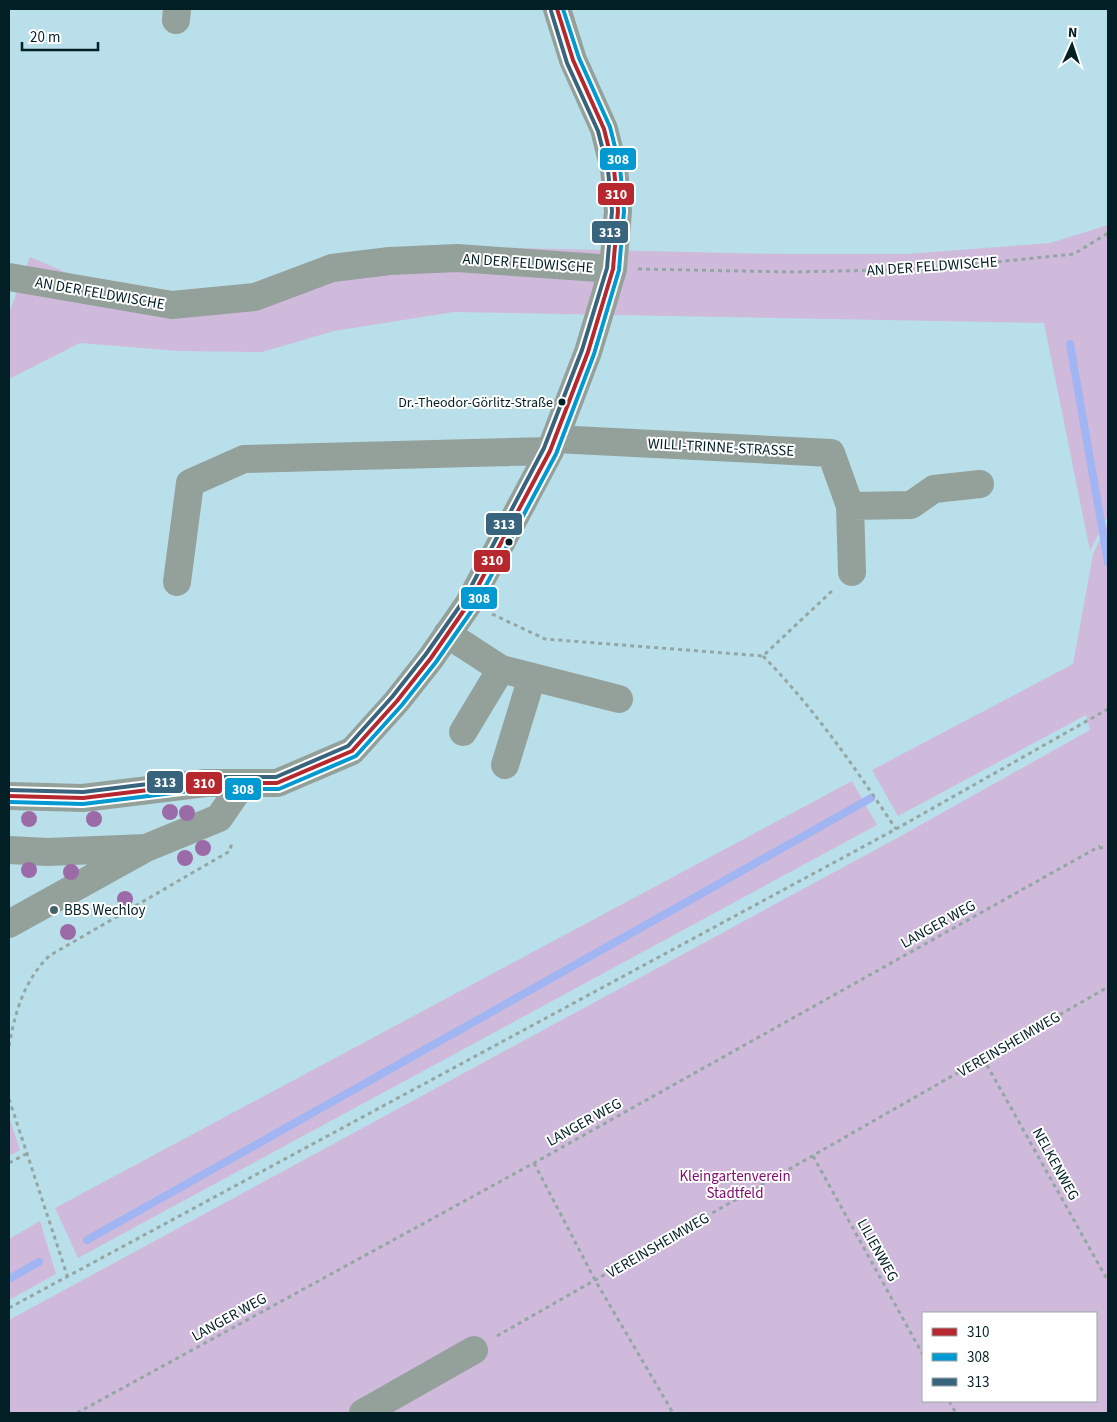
<svg xmlns="http://www.w3.org/2000/svg" width="1117" height="1422" font-family="'Source Sans 3',sans-serif">
<rect width="100%" height="100%" fill="#b9dfea"/>
<path fill="#d0badc" fill-rule="evenodd" d="M1108,225V515L1090,551L1044,323L454,312L334,331L262,352L178,351L80,343L9,379V313L30,257L100,287L162,297L252,286L438,246L780,254H906L1050,243Z
M1108,523V1413H9V1320L899,837L1090,730L1086,715L898,816L872,770L1073,664L1093,554ZM923,1313H1096V1401H923Z
M852,781L877,825L78,1258L55,1208Z
M9,1117L20,1150L9,1156Z
M40,1221L56,1274L9,1300V1239Z"/>
<g fill="none" stroke-linecap="round" stroke-linejoin="round">
<path stroke="#a1b5f2" stroke-width="8" d="M1070,344L1108,562
M87,1240L871,798
M9,1279L39,1262"/>
<path stroke="#94a6a4" stroke-width="3" stroke-dasharray="4 4" stroke-linecap="butt" d="M638,269L793,272L927,269L1074,254L1108,233
M492,614L545,639L763,656L833,590
M763,656C815,709 855,768 896,829
M1099,848L1108,847
M9,1046C15,1012 24,981 49,956L230,851L232,841
M983,1058L1108,1281
M9,1099L67,1275
M813,1156L923,1355
M9,1163L26,1154
M534,1163L595,1280L673,1413
M9,1308L896,829L1108,709
M497,1336L1108,987
M949,1401L956,1413
M77,1413L534,1163L1100,846"/>
<path stroke="#94a09a" stroke-width="28" d="M176,20L177,9
M9,277L172,305L255,297L332,268L390,261L457,258L613,269
M555,439L831,453L850,506L852,572
M850,506L911,505L934,489L980,484
M177,582L190,483L244,459L550,451
M447,634L501,669L463,732
M501,669L619,699
M505,765L532,677
M9,796L83,798L206,783H277L352,751L397,701L431,658L469,603L550,451L588,352L613,269L618,211L614,169L604,129L573,60L557,9
M146,848L219,818L243,783
M9,850L47,852L146,848L9,924
M363,1413L474,1350"/>
<g stroke="#fff" stroke-width="8">
<path id="bus-1" d="M9,796L83,798L206,783H277L352,751L397,701L431,658L469,603L550,451L588,352L613,269L618,211L614,169L604,129L573,60L557,9"/>
</g>
<g stroke="#fff" stroke-width="8">
<path id="bus-2" d="M9,802L83,804L206,789H279L356,756L402,705L436,662L475,606L556,454L594,354L619,270L624,211L620,167L610,127L579,58L563,9"/>
</g>
<g stroke="#fff" stroke-width="8">
<path id="bus-3" d="M9,790L83,792L205,777H276L348,746L392,697L426,654L464,600L544,448L582,350L607,268L612,211L608,170L598,131L567,63L551,11"/>
</g>
<use href="#bus-1" stroke="#b7282e" stroke-width="4"/>
<use href="#bus-2" stroke="#0099d1" stroke-width="4"/>
<use href="#bus-3" stroke="#38647d" stroke-width="4"/>
</g>
<g fill="#9b6ba7">
<circle cx="170" cy="812" r="8"/>
<circle cx="187" cy="813" r="8"/>
<circle cx="29" cy="819" r="8"/>
<circle cx="94" cy="819" r="8"/>
<circle cx="203" cy="848" r="8"/>
<circle cx="185" cy="858" r="8"/>
<circle cx="29" cy="870" r="8"/>
<circle cx="71" cy="872" r="8"/>
<circle cx="125" cy="899" r="8"/>
<circle cx="68" cy="932" r="8"/>
</g>
<g fill="#021f26" stroke="#fff" stroke-width="2">
<circle cx="562" cy="402" r="4.5"/>
<circle cx="509" cy="542" r="4.5"/>
</g>
<circle fill="#42626b" stroke="#fff" stroke-width="2" cx="54" cy="910" r="5"/>
<g text-anchor="middle" stroke-width="4" stroke-linejoin="round" paint-order="stroke">
<g font-size="14" fill="#021f26" stroke="#fff" text-anchor="end">
<text x="553" y="407">Dr.-Theodor-Görlitz-Straße</text>
</g>
<g font-size="15" fill="#021f26" stroke="#fff">
<text transform="translate(528 263) rotate(4)" y="5">AN DER FELDWISCHE</text>
<text transform="translate(932 266) rotate(-4)" y="5">AN DER FELDWISCHE</text>
<text transform="translate(100 293) rotate(10)" y="5">AN DER FELDWISCHE</text>
<text transform="translate(721 447) rotate(3)" y="5">WILLI-TRINNE-STRASSE</text>
<text transform="translate(938 924) rotate(-29)" y="5">LANGER WEG</text>
<text transform="translate(1009 1044) rotate(-30)" y="5">VEREINSHEIMWEG</text>
<text transform="translate(584 1122) rotate(-29)" y="5">LANGER WEG</text>
<text transform="translate(1056 1164) rotate(61)" y="5">NELKENWEG</text>
<text transform="translate(658 1245) rotate(-30)" y="5">VEREINSHEIMWEG</text>
<text transform="translate(878 1250) rotate(61)" y="5">LILIENWEG</text>
<text transform="translate(229 1317) rotate(-29)" y="5">LANGER WEG</text>
</g>
<g font-size="15" fill="#021f26" stroke="#fff" text-anchor="start">
<text x="64" y="915">BBS Wechloy</text>
</g>
<g font-size="15" fill="#830c70" stroke="#fff">
<text x="735" y="1181">Kleingartenverein<tspan x="735" dy="17">Stadtfeld</tspan></text>
</g>
</g>
<g stroke="#fff" stroke-width="2">
<rect x="599" y="147" width="38" height="24" rx="5" fill="#0099d1"/>
<rect x="597" y="182" width="38" height="24" rx="5" fill="#b7282e"/>
<rect x="591" y="220" width="38" height="24" rx="5" fill="#38647d"/>
<rect x="485" y="512" width="38" height="24" rx="5" fill="#38647d"/>
<rect x="473" y="549" width="38" height="24" rx="5" fill="#b7282e"/>
<rect x="460" y="586" width="38" height="24" rx="5" fill="#0099d1"/>
<rect x="146" y="770" width="38" height="24" rx="5" fill="#38647d"/>
<rect x="185" y="771" width="38" height="24" rx="5" fill="#b7282e"/>
<rect x="224" y="777" width="38" height="24" rx="5" fill="#0099d1"/>
</g>
<g font-size="14" text-anchor="middle" font-weight="bold" fill="#fff">
<text x="618" y="164">308</text>
<text x="616" y="199">310</text>
<text x="610" y="237">313</text>
<text x="504" y="529">313</text>
<text x="492" y="565">310</text>
<text x="479" y="603">308</text>
<text x="165" y="787">313</text>
<text x="204" y="788">310</text>
<text x="243" y="794">308</text>
</g>
<rect width="1117" height="1422" fill="none" stroke="#021f26" stroke-width="20"/>
<rect x="922" y="1312" width="175" height="90" fill="#ffffff" stroke="#9aa5a8"/>
<rect x="932" y="1328" width="25" height="8" fill="#b7282e" stroke="#9aa5a8"/>
<text x="967" y="1337" font-size="15" fill="#021f26">310</text>
<rect x="932" y="1353" width="25" height="8" fill="#0099d1" stroke="#9aa5a8"/>
<text x="967" y="1362" font-size="15" fill="#021f26">308</text>
<rect x="932" y="1378" width="25" height="8" fill="#38647d" stroke="#9aa5a8"/>
<text x="967" y="1387" font-size="15" fill="#021f26">313</text>
<g transform="translate(1072 45) rotate(3)" stroke="#ffffff" stroke-width="4" paint-order="stroke">
<path d="M0-4L9 19L0 12L-9 19Z" fill="#021f26"/>
<text y="-8" font-size="14" font-weight="bold" text-anchor="middle" fill="#021f26">N</text>
</g>
<path d="M22 42v8h76v-8" fill="none" stroke="#021f26" stroke-width="2.5"/>
<text x="30" y="42" font-size="15" fill="#021f26" stroke="#ffffff" stroke-width="4" paint-order="stroke">20 m</text>
</svg>
